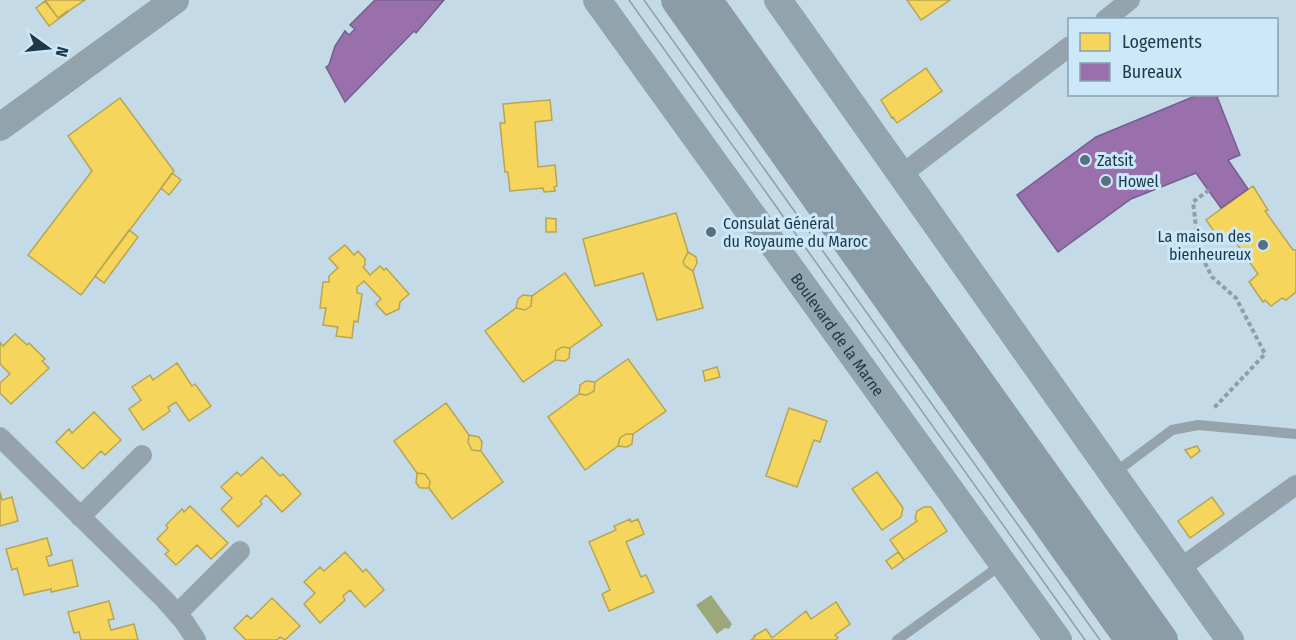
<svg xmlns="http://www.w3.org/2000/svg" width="1296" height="640" font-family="'Fira Sans Condensed',sans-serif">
<rect width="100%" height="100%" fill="#c4dae7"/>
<path fill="#9ba97a" d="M711,595L732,624L729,629L725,628L717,634L696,605Z"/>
<path fill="#f6d55c" stroke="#b5a656" stroke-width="1.5" d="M45,0H85L58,18Z
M907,0H950L921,20Z
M45,1L58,18L67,11L68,12L49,26L36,8Z
M926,68L942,91L897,123L893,117L892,118L881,100Z
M120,98L174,171L81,295L28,255L92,171L68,136Z
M550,100L552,120L535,122L538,167L555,165L557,186L554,187L555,191L544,192L543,188L510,191L508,172H505L500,123H505L503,104Z
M172,173L181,180L169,195L161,188Z
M1253,186L1268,210L1265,211L1293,250H1296V292L1286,300L1282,298L1271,306L1265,300L1263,302L1250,283L1249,282L1258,274L1230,234L1221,241L1206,220Z
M676,213L688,252L683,262L685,266L693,271L703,308L657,320L643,273L595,286L583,239Z
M546,218L556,219V232H546Z
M129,230L138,237L104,283L95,276Z
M345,245L354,255L358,251L365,259V265L363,267L370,275L380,266L384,270L386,268L409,294L400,302L399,309L386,315L376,304L381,299L364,281L357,287V293L362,294L358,322L354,321L352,338L336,336L338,327L323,325L326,308H320L323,282H329V276L338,268L329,258Z
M688,252L696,257L697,263L693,271L685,266L683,262Z
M565,273L602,325L570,348L562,347L556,351L555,360L523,382L485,331L516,308L525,310L531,306L532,296Z
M523,295L532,296L531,306L525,310L516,308L518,299Z
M15,334L27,345L29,343L45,359L42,361L49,368L11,404L0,393V383L10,374L0,364V342L3,346Z
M562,347L570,348L569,358L565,361L555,360L556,351Z
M628,359L666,411L633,434H626L620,438L618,446L585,470L548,417L579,394L587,395L594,391L595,382Z
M177,363L192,386L195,384L211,406L189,421L176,402L168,407L170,411L143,430L129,409L141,400L132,387L150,375L153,380Z
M717,367L720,377L705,381L703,371Z
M586,381L595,382L594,391L587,395L579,394L580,385Z
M446,403L469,435L468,442L472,450L481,451L503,482L452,519L429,488L430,481L425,474L417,473L394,441Z
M789,408L827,421L820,442L814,440L797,487L766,476Z
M94,412L121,440L105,455L101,451L83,469L56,442L69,429L72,433Z
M626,434H633L632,444L627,447L618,446L620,438Z
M469,435L479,437L482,442L481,451L472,450L468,442Z
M1197,446L1200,451L1191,458L1185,450Z
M262,457L280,476L283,474L301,494L282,512L266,495L260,501L262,504L238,527L221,509L232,498L221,487L237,472L241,476Z
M877,472L903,508L901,517L882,530L852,489Z
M417,473L425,474L430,481L429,488H420L416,483Z
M0,492L2,500L12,497L18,521L0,526Z
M1212,497L1224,514L1190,538L1178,521Z
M190,506L228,543L211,559L197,545L176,565L165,554L169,551L157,539L168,528L166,525L182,509L184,512Z
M924,507H931L947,531L904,560L890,540L917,521L915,518L917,511Z
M630,519L631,522L638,519L644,534L626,542L641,577L646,575L654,592L609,611L602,594L610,590L589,542L616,530L614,526Z
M47,538L52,555L46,557L49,566L72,560L78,586L51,592V589L24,595L17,568L12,570L6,549Z
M345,552L363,572L366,569L384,590L365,607L350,590L343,596L345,600L320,623L304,604L315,593L304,582L320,567L324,571Z
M898,552L904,560L892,569L886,561Z
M272,598L300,626L285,640L280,637L277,640H246L234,628L247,615L251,619Z
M109,601L114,619L108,620L111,630L134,624L138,640H81L79,632L74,633L68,612Z
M836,602L850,624L835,635L838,638L835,640H751L755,637L754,636L766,629L772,638L806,611L811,619Z"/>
<path fill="#9970ab" stroke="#745f8e" stroke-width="1.5" d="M375,0H444L416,33L414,31L345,102L326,67L329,65L335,46L345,31L349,35L355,29L350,25Z
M1200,94H1216L1240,155L1228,160L1248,189L1221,208L1196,173L1131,199L1058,252L1017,195L1096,137Z"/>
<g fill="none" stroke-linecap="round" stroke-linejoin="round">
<path stroke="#919ea6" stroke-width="4" stroke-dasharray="4.5 3" stroke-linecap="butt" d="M1209,190L1193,202L1199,251L1212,277L1236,298L1265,354L1213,409"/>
<path stroke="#95a3ac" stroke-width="10" d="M1113,474L1172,430L1198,425L1296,434
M897,640L1001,565"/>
<path stroke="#95a3ac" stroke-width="20" d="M1105,20L1130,0
M901,175L1070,46
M0,437L165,600L185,623L196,640
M80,517L142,455
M1179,569L1296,485
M177,614L240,551"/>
<g stroke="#91a3ac" stroke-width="28">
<path id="s1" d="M597,0L1058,640"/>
<path d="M778,0L1230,640"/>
<path d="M0,127L175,0"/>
</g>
<path stroke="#8c9ca6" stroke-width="32" d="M677,0L1131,640
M706,0L1162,640"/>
<path stroke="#909ea7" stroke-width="1.5" d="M629,0L1085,640
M644,0L1100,640"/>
</g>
<g fill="#577180" stroke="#cde8f9" stroke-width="2">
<circle cx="1085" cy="160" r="6"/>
<circle cx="1106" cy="181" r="6"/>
<circle cx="711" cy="232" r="6"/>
<circle cx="1263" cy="245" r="6"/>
</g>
<g text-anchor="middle" stroke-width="6" stroke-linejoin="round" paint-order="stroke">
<g font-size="16" fill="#1c3849" stroke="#cde8f9" text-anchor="start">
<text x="1097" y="166">Zatsit</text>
<text x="1118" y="187">Howel</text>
<text x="723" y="229">Consulat Général<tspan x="723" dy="18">du Royaume du Maroc</tspan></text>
<text x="1251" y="242" text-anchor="end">La maison des<tspan x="1251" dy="18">bienheureux</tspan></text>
</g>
<g font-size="16" fill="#1c3849" stroke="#cde8f9">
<text dy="6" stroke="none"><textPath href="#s1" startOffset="412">Boulevard de la Marne</textPath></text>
</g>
</g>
<rect x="1068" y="18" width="210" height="78" fill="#cde8f9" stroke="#86a2b3" stroke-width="1.5"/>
<rect x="1080" y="33" width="30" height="18" fill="#f6d55c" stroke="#86a2b3" stroke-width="1.5"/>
<text x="1122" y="48" font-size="18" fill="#1c3849">Logements</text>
<rect x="1080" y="63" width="30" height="18" fill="#9970ab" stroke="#86a2b3" stroke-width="1.5"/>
<text x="1122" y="78" font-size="18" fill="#1c3849">Bureaux</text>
<g transform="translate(48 48) rotate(105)" stroke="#cde8f9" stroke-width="4.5" paint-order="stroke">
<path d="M0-4.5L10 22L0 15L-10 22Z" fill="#1c3849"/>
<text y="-9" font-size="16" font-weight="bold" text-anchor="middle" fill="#1c3849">N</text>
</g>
</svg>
